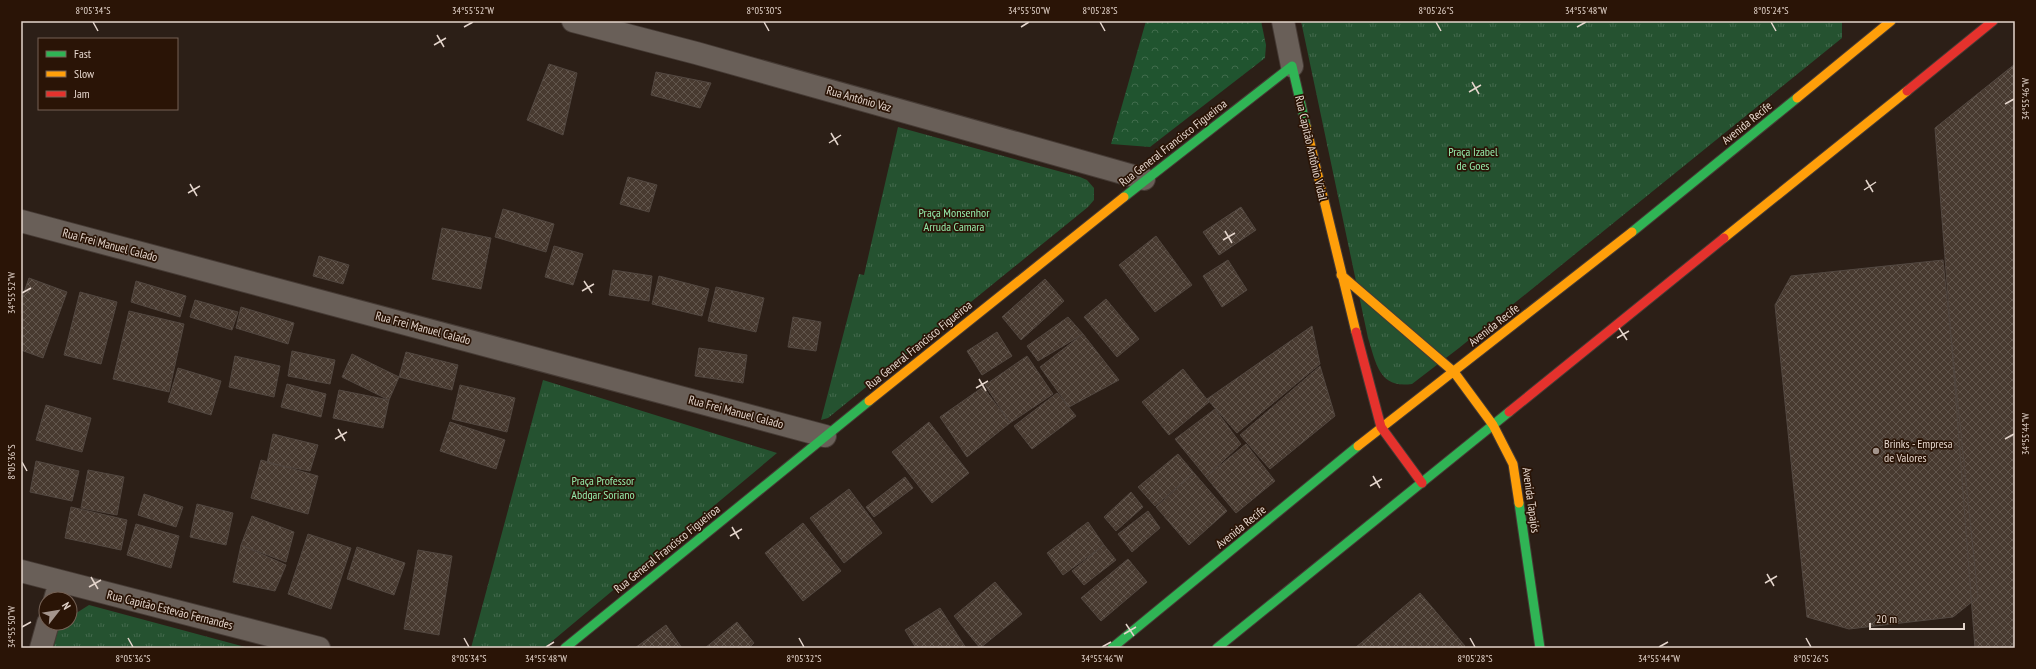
<svg xmlns="http://www.w3.org/2000/svg" width="2036" height="669" font-family="'PT Sans Narrow',sans-serif">
<defs>
<pattern id="forest-crowns" width="20" height="18" patternUnits="userSpaceOnUse"><rect width="20" height="18" fill="#20542f"/><path d="M2 6a3 3 0 1 1 6 0M12 15a3 3 0 1 1 6 0" fill="none" stroke="#406c4c"/></pattern>
<pattern id="park-tufts" width="24" height="20" patternUnits="userSpaceOnUse"><rect width="24" height="20" fill="#255230"/><path d="M3 7l-1-3M5 7V3M7 7l1-3M15 17l-1-3M17 17v-4M19 17l1-3" fill="none" stroke="#446a4d"/></pattern>
<pattern id="building-cross-hatch" width="8" height="8" patternUnits="userSpaceOnUse"><rect width="8" height="8" fill="#483a30"/><path d="M0 0l8 8M0 8l8-8" fill="none" stroke="#62564d"/></pattern>
</defs>
<rect width="100%" height="100%" fill="#2c1f17"/>
<path fill="url(#forest-crowns)" d="M1146,21H1261L1266,45L1265,58L1150,147L1111,144Z"/>
<path fill="url(#park-tufts)" d="M1301,21H1842V38L1459,348L1412,384C1379,389 1376,363 1368,338Z
M898,127L1080,177L1087,180L1094,188V200L1088,207L828,418L821,420L859,274L864,275Z
M543,380L777,453L544,648H471Z
M89,605L249,648H50L55,627L61,623H70V617Z"/>
<path fill="url(#building-cross-hatch)" stroke="#524740" d="M549,64L577,73L563,135L527,120Z
M2015,64V648H1975L1935,128Z
M656,72L711,83L700,108L651,95Z
M628,177L657,185L649,212L620,204Z
M1241,207L1256,230L1219,255L1203,232Z
M503,209L554,224L546,252L495,237Z
M442,228L491,238L481,289L432,279Z
M1156,236L1192,285L1155,312L1119,265Z
M554,246L583,254L573,285L545,277Z
M319,256L349,265L343,284L313,276Z
M1228,260L1247,290L1222,307L1203,276Z
M1943,260L1978,597L1953,617L1849,629L1807,617L1775,305L1791,276Z
M613,270L652,276L649,301L609,295Z
M659,276L709,289L702,316L652,304Z
M29,278L67,292L43,358L21,350V301Z
M1045,279L1064,301L1021,340L1002,317Z
M136,281L186,296L180,317L131,302Z
M716,287L764,298L756,332L708,321Z
M80,292L117,302L101,364L64,355Z
M1106,299L1139,339L1117,357L1084,317Z
M195,300L238,312L232,330L190,317Z
M241,307L294,323L288,344L236,328Z
M129,311L184,324L169,392L113,379Z
M793,317L821,322L816,351L788,347Z
M1068,317L1083,334L1038,361L1027,346Z
M1312,326L1320,364L1237,433L1207,399Z
M997,332L1012,356L982,375L967,351Z
M1083,334L1119,380L1069,407L1040,367Z
M699,348L747,355L743,383L695,376Z
M292,351L335,360L330,384L288,376Z
M406,352L458,365L452,390L399,377Z
M352,354L399,377L389,400L342,377Z
M235,356L280,366L274,397L229,387Z
M1027,356L1053,394L1010,423L985,385Z
M1320,366L1335,416L1270,469L1240,435Z
M178,368L221,381L211,415L168,402Z
M1183,369L1209,402L1169,435L1142,402Z
M287,384L326,394L321,417L281,407Z
M460,385L515,398L507,432L452,419Z
M983,387L1010,423L967,457L940,417Z
M339,390L389,400L383,428L333,418Z
M1057,393L1076,416L1032,449L1014,426Z
M46,405L91,418L82,452L36,440Z
M1215,409L1241,444L1206,477L1175,439Z
M450,422L505,440L496,469L440,451Z
M929,422L969,473L932,503L892,452Z
M273,434L318,445L310,471L267,463Z
M1246,444L1275,481L1236,513L1206,477Z
M1178,454L1194,473L1155,506L1138,487Z
M261,460L318,476L308,514L251,498Z
M36,461L79,471L72,501L30,492Z
M88,470L124,477L117,515L81,508Z
M1194,473L1227,511L1189,545L1156,507Z
M905,477L913,488L874,517L866,507Z
M849,489L882,533L844,563L810,518Z
M1131,492L1143,507L1116,531L1104,517Z
M144,494L183,507L176,527L138,515Z
M197,504L233,513L226,545L190,537Z
M71,507L127,520L121,550L65,538Z
M1148,511L1160,528L1132,552L1118,534Z
M252,516L294,532L286,562L241,545Z
M1088,522L1104,545L1063,575L1047,553Z
M803,523L841,571L803,601L765,553Z
M136,524L179,536L171,568L127,555Z
M308,534L351,548L331,609L288,594Z
M241,545L286,565L275,591L233,582Z
M1104,545L1116,560L1084,585L1072,571Z
M357,547L405,563L394,595L347,579Z
M418,550L452,556L439,635L404,629Z
M1128,559L1147,582L1101,621L1081,598Z
M995,582L1022,614L980,648L954,616Z
M1420,593L1465,646L1463,648H1355Z
M940,608L966,648H916L905,630Z
M737,622L754,643L749,648H705Z
M666,625L682,648H635Z"/>
<g fill="none" stroke-linecap="round" stroke-linejoin="round">
<g stroke="#463b35" stroke-width="24">
<path id="street" d="M573,21L696,53L1144,179
M1283,21L1292,66
M21,221L825,436
M21,571L319,648
M55,599L60,582
M41,648L48,623"/>
</g>
<g stroke="#463b35" stroke-width="11">
<path id="fast" d="M1124,197L1292,66L1306,126
M1632,232L1797,98
M1519,503L1540,648
M565,648L869,401
M1112,648L1358,446
M1217,648L1509,412"/>
</g>
<g stroke="#463b35" stroke-width="11">
<path id="slow" d="M1797,98L1891,21
M1306,126L1356,332
M1724,238L1907,91
M1341,275L1454,372L1493,425L1513,464L1519,503
M869,401L1124,197
M1358,446L1632,232"/>
</g>
<g stroke="#463b35" stroke-width="11">
<path id="jam" d="M1907,91L1993,21
M1356,332L1381,427L1422,483
M1509,412L1724,238"/>
</g>
<use href="#street" stroke="#695f58" stroke-width="22"/>
<use href="#fast" stroke="#30b455" stroke-width="9"/>
<use href="#slow" stroke="#ff9f0a" stroke-width="9"/>
<use href="#jam" stroke="#e5322d" stroke-width="9"/>
</g>
<path fill="none" stroke="#e4d5cc" stroke-width="1.5" d="M93,22L98,31M764,22L769,31M1100,22L1105,31M1436,22L1441,31M1771,22L1776,31M464,27L473,22M1021,27L1029,22M1577,27L1586,22M437,35L444,47M434,45L446,38M1472,82L1479,94M1469,92L1481,85M2005,104L2014,99M831,133L838,145M829,143L841,135M1866,180L1873,192M190,184L197,196M1864,190L1876,182M188,193L200,186M1225,231L1232,243M1223,240L1235,233M584,281L592,293M582,291L594,284M22,293L31,288M1619,328L1627,340M1617,338L1629,331M979,379L986,391M976,388L988,381M338,429L345,441M335,439L347,432M2005,439L2014,434M22,462L27,471M1373,476L1380,488M1370,486L1382,479M732,527L739,539M730,536L742,529M1767,574L1774,586M91,577L98,589M1765,583L1777,576M89,587L101,580M1126,624L1134,636M22,627L31,622M1124,634L1136,627M128,638L133,647M464,638L469,647M799,638L804,647M1470,638L1475,647M1806,638L1811,647M546,647L554,642M1102,647L1111,642M1659,647L1668,642"/>
<circle fill="#a4958d" stroke="#2a1406" stroke-width="1.5" cx="1876" cy="451" r="4"/>
<g text-anchor="middle" stroke-width="3.5" stroke-linejoin="round" paint-order="stroke">
<g font-size="12" fill="#e4d5cc" stroke="#2a1406">
<text transform="translate(859 99) rotate(16)" y="4">Rua Antônio Vaz</text>
<text transform="translate(1747 123) rotate(-39)" y="4">Avenida Recife</text>
<text transform="translate(1173 143) rotate(-38)" y="4">Rua General Francisco Figueiroa</text>
<text transform="translate(1311 148) rotate(77)" y="4">Rua Capitão Antônio Vidal</text>
<text transform="translate(110 245) rotate(15)" y="4">Rua Frei Manuel Calado</text>
<text transform="translate(1494 325) rotate(-38)" y="4">Avenida Recife</text>
<text transform="translate(423 328) rotate(15)" y="4">Rua Frei Manuel Calado</text>
<text transform="translate(919 345) rotate(-39)" y="4">Rua General Francisco Figueiroa</text>
<text transform="translate(736 412) rotate(15)" y="4">Rua Frei Manuel Calado</text>
<text transform="translate(1531 500) rotate(82)" y="4">Avenida Tapajós</text>
<text transform="translate(1241 527) rotate(-39)" y="4">Avenida Recife</text>
<text transform="translate(667 549) rotate(-39)" y="4">Rua General Francisco Figueiroa</text>
<text transform="translate(170 610) rotate(14)" y="4">Rua Capitão Estevão Fernandes</text>
</g>
<g font-size="12" fill="#95ebab" stroke="#2a1406">
<text x="1473" y="156">Praça Izabel<tspan x="1473" dy="14">de Goes</tspan></text>
<text x="954" y="217">Praça Monsenhor<tspan x="954" dy="14">Arruda Camara</tspan></text>
<text x="603" y="485">Praça Professor<tspan x="603" dy="14">Abdgar Soriano</tspan></text>
</g>
<g font-size="12" fill="#e4d5cc" stroke="#2a1406" text-anchor="start">
<text x="1884" y="448">Brinks - Empresa<tspan x="1884" dy="14">de Valores</tspan></text>
</g>
</g>
<rect width="2036" height="669" fill="none" stroke="#2a1406" stroke-width="44"/>
<rect x="38" y="38" width="140" height="72" fill="#2a1406" stroke="#746155"/>
<rect x="46" y="51" width="20" height="6" fill="#30b455" stroke="#746155"/>
<text x="74" y="58" font-size="12" fill="#e4d5cc">Fast</text>
<rect x="46" y="71" width="20" height="6" fill="#ff9f0a" stroke="#746155"/>
<text x="74" y="78" font-size="12" fill="#e4d5cc">Slow</text>
<rect x="46" y="91" width="20" height="6" fill="#e5322d" stroke="#746155"/>
<text x="74" y="98" font-size="12" fill="#e4d5cc">Jam</text>
<g transform="translate(58 611) rotate(59)"><circle r="19" fill="#2a1406" stroke="#746155"/>
<path d="M0-3L7 15L0 10L-7 15Z" fill="#a4958d"/>
<text y="-6" font-size="11" font-weight="bold" text-anchor="middle" fill="#e4d5cc">N</text>
</g>
<path d="M1870 623v6h94v-6" fill="none" stroke="#e4d5cc" stroke-width="2"/>
<text x="1876" y="623" font-size="12" fill="#e4d5cc" stroke="#2a1406" stroke-width="3" paint-order="stroke">20 m</text>
<rect x="22" y="22" width="1992" height="625" fill="none" stroke="#e4d5cc" stroke-width="1.5"/>
<g font-size="10" text-anchor="middle" fill="#e4d5cc">
<text x="93" y="14">8°05'34"S</text>
<text x="473" y="14">34°55'52"W</text>
<text x="764" y="14">8°05'30"S</text>
<text x="1029" y="14">34°55'50"W</text>
<text x="1100" y="14">8°05'28"S</text>
<text x="1436" y="14">8°05'26"S</text>
<text x="1586" y="14">34°55'48"W</text>
<text x="1771" y="14">8°05'24"S</text>
<text transform="translate(2025 99) rotate(-90)" y="4">34°55'46"W</text>
<text transform="translate(11 293) rotate(-90)" y="4">34°55'52"W</text>
<text transform="translate(2025 434) rotate(-90)" y="4">34°55'44"W</text>
<text transform="translate(11 462) rotate(-90)" y="4">8°05'36"S</text>
<text transform="translate(11 627) rotate(-90)" y="4">34°55'50"W</text>
<text x="133" y="662">8°05'36"S</text>
<text x="469" y="662">8°05'34"S</text>
<text x="546" y="662">34°55'48"W</text>
<text x="804" y="662">8°05'32"S</text>
<text x="1102" y="662">34°55'46"W</text>
<text x="1475" y="662">8°05'28"S</text>
<text x="1659" y="662">34°55'44"W</text>
<text x="1811" y="662">8°05'26"S</text>
</g>
</svg>
